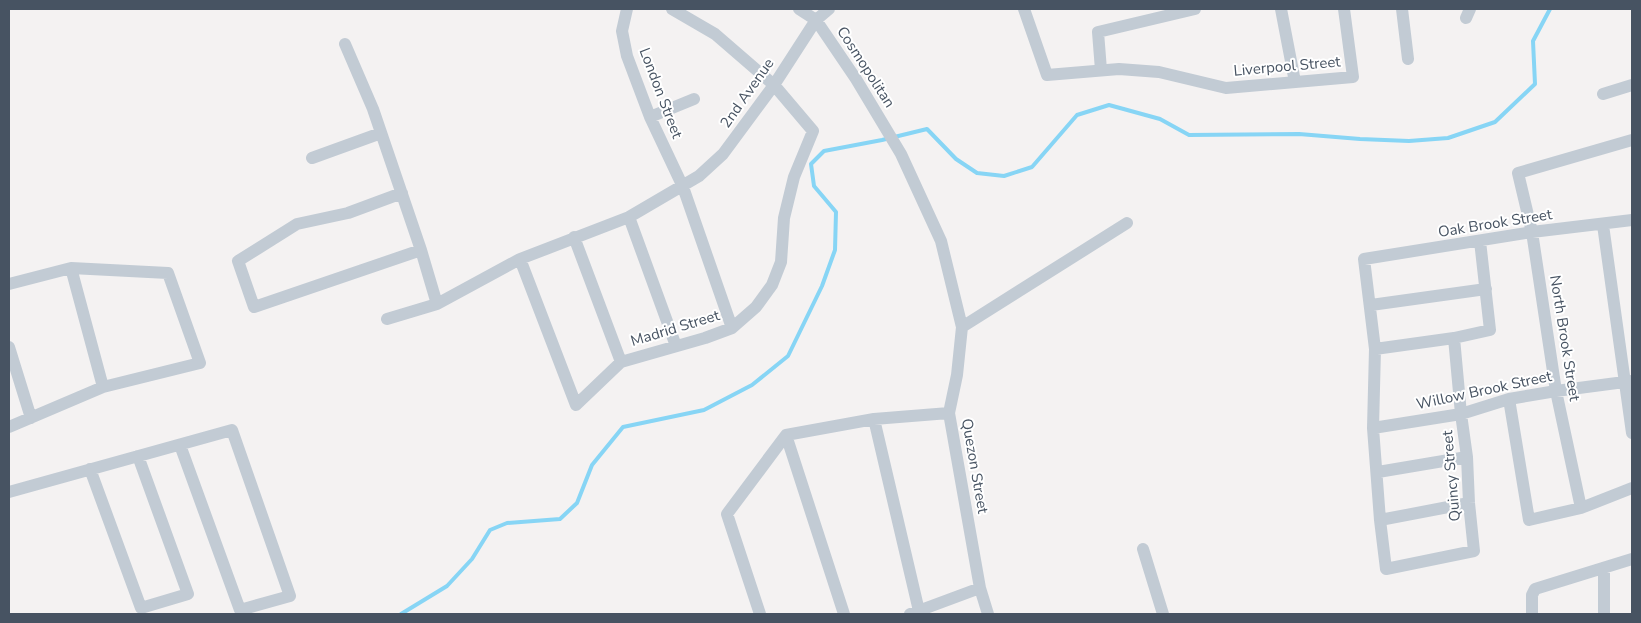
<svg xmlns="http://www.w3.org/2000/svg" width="1641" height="623" font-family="'Nunito Sans',sans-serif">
<rect width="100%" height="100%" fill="#f4f2f2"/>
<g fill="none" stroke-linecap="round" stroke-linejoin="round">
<path stroke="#87d5f5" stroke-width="4" d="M401,614L447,586L472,559L490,530L507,523L560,519L577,503L592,465L623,427L704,410L752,385L788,356L822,286L835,250L836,212L814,186L811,164L824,151L882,140L927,129L956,159L977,173L1004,176L1032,167L1077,115L1109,105L1160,119L1189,135L1299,134L1360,139L1409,141L1448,138L1495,122L1535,84L1533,41L1550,9"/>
<path stroke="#c2cbd4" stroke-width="12" d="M627,9L622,31L627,56L650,117L683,187L732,328
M799,9L816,20L856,79L901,154L941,241L962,327L957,375L949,413L980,588L988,614
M1024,9L1047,75L1119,69L1159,72L1226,88L1353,77L1344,9
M1281,9L1295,82
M1402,9L1408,59
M1466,18L1470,9
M345,44L373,109L421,250L437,304L520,259L629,217L699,176L723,154L774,85L816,20L829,9
M1101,70L1098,32L1195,9
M1603,94L1632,85
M650,117L694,99
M312,158L381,133
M402,193L348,213L297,224L238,261L254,307L421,250
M629,217L676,346
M1603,225L1632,433
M574,237L621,362
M520,259L576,405L621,362L705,338L732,328L756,307L772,285L781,262L784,218L794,177L813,131L774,85L715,34L672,9
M71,268L103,387
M9,284L71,268L168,273L200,363L103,387L9,427
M1371,305L1486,289
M387,319L437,304
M962,327L1127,223
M1454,338L1461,414L1467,457L1469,503L1474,551L1386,569L1380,520L1373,428L1375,349L1364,259L1532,232L1632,220
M9,347L31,418
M1375,349L1454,338L1490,330L1480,241
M1509,399L1529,520L1581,508L1632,488
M874,419L919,611
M1373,428L1461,414L1509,399L1556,391L1632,381
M786,435L844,614
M90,469L141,608L188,594L138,456
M1378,472L1467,457
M9,492L232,430L290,596L240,610L180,445
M1581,508L1556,391L1532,232L1518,173L1632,140
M1380,520L1469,503
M1143,549L1163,614
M1604,568V614
M760,614L727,514L786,435L874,419L949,413
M910,614L980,588
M1532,614V595L1535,589L1632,559"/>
</g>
<g text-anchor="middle" stroke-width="4" stroke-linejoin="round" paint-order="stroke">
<g font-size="15" fill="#475362" stroke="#fff">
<text transform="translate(1287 66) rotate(-5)" y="5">Liverpool Street</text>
<text transform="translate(866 67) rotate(57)" y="5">Cosmopolitan</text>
<text transform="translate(661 93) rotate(69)" y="5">London Street</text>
<text transform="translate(747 93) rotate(-55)" y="5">2nd Avenue</text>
<text transform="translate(1495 223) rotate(-9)" y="5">Oak Brook Street</text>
<text transform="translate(675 328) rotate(-17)" y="5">Madrid Street</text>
<text transform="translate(1565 338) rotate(81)" y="5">North Brook Street</text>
<text transform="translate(1484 390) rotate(-12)" y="5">Willow Brook Street</text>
<text transform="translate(975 466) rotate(80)" y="5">Quezon Street</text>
<text transform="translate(1451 476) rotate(-95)" y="5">Quincy Street</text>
</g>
</g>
<rect width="1641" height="623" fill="none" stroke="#475362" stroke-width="20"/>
</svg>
